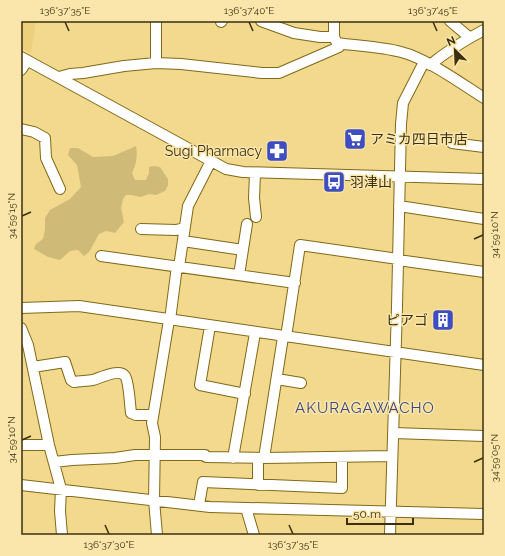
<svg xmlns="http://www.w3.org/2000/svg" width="505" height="556" font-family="Raleway,'Noto Sans JP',sans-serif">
<rect width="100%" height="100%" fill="#f2d98d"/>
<path fill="#ecd07c" d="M21,21H36L31,53L21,48Z"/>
<path fill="#d0ba77" d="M136,146C138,154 136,166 132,173L135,180H146L149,173V167L154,166L160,167L168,179V185L165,191L156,195L149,194L141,197L131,195H126L123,199L121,208L124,222L115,233L106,231L99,234L89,252L84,256L78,250L70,251L60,260L48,257L34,249L36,244L43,239L45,229V218L50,210L70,199L81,187L77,165L68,155L70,148H78L93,157L113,156Z"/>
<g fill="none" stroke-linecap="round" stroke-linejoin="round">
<g stroke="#806918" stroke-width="12">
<path id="minor" d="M261,21L294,33L320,37H334
M450,21L469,37
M221,22L222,21
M337,43C358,46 382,47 401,52C426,58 462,84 484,98
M21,57L226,169L243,172L484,179
M156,63V21
M430,65C447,51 465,40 484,30
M21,70L27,61
M59,77L70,74L83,73L124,66L156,63L181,64L262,73H279L339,47L334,37V21
M21,129L34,132L45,138L46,158L60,189
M452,143L484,147
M255,173L254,198L256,217
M399,206L484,219
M141,229L176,230L184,228
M183,241L243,250
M101,256L295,283
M398,260L484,272
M179,267L188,206L211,161
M239,275L247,224
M21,308L79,306L484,365
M170,320L177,266
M210,326L200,385L245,394
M21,328L28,345L49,445L61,489L60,511L62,535
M286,337L300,245L398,259
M33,367L65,362L71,380L74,382C80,381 87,381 93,380C100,378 119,368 125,376C129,381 130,406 131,413L136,415H153
M277,379L301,383
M393,433L484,436
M21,445H49
M233,458L255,333
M264,458L283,337
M54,462L72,460L115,458L135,455H205L206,457L264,458L392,456
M21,485L210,507L484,514
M258,485V458
M199,505L203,482L342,488V457
M246,508L254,535
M157,535L154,500L155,437L152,423L169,320
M390,535L397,307L401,124L403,103L424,62"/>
</g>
<use href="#minor" stroke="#fff" stroke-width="10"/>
</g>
<path fill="none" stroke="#3a3010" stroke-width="1.5" d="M65,22L69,31M249,22L253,31M433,22L437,31M22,216L31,212M474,239L483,235M22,440L31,436M474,462L483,458M105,525L109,534M289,525L293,534"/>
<defs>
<g id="supermarket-square" transform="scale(1.15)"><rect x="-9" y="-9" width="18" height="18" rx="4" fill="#3e4ec1" stroke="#fae6ab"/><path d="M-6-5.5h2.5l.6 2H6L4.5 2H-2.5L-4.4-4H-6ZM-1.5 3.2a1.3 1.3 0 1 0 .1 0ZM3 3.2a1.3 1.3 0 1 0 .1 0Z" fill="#fff"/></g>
<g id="pharmacy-square" transform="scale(1.15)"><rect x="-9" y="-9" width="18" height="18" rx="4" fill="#3e4ec1" stroke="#fae6ab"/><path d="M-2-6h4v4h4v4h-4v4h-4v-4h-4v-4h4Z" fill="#fff"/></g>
<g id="bus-square" transform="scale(1.15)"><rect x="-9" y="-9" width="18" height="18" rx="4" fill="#3e4ec1" stroke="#fae6ab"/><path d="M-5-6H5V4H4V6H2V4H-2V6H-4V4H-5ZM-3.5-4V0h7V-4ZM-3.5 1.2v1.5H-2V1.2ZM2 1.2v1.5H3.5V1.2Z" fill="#fff"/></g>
<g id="building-square" transform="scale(1.15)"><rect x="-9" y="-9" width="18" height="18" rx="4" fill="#3e4ec1" stroke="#fae6ab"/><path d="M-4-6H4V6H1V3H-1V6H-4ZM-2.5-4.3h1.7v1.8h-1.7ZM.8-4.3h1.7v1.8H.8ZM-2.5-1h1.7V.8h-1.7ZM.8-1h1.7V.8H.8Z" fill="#fff"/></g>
</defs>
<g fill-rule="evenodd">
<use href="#supermarket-square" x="355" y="139"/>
<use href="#pharmacy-square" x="277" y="151"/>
<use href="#bus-square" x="334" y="182"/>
<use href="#building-square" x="443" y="320"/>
</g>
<g text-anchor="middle" stroke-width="3" stroke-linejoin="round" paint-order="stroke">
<g font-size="14" fill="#3a3010" stroke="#fae6ab" text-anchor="start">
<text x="370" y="144">アミカ四日市店</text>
<text x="262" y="156" text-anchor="end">Sugi Pharmacy</text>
<text x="350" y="187">羽津山</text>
<text x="428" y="325" text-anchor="end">ピアゴ</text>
</g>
<g font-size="15" letter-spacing="1" fill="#394682" stroke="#fae6ab">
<text x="365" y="413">AKURAGAWACHO</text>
</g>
</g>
<rect width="505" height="556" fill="none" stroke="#fae6ab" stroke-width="44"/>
<g transform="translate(455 50) rotate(336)" stroke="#fae6ab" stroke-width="3" paint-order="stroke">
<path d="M0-3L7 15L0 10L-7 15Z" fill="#3a3010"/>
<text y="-6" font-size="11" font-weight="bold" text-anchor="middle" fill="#3a3010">N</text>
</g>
<path d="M347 518v6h66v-6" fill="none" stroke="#3a3010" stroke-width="2"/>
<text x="353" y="518" font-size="12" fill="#3a3010" stroke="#fae6ab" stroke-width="3" paint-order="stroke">50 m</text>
<rect x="22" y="22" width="461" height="512" fill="none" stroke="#3a3010" stroke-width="1.5"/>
<g font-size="10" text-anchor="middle" fill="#3a3010">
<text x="65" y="14">136°37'35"E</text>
<text x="249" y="14">136°37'40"E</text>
<text x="433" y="14">136°37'45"E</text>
<text transform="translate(11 216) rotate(-90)" y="4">34°59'15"N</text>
<text transform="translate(494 235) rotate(-90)" y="4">34°59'10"N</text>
<text transform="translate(11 440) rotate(-90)" y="4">34°59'10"N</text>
<text transform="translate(494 458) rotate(-90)" y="4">34°59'05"N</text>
<text x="109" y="548">136°37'30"E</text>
<text x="293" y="548">136°37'35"E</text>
</g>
</svg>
